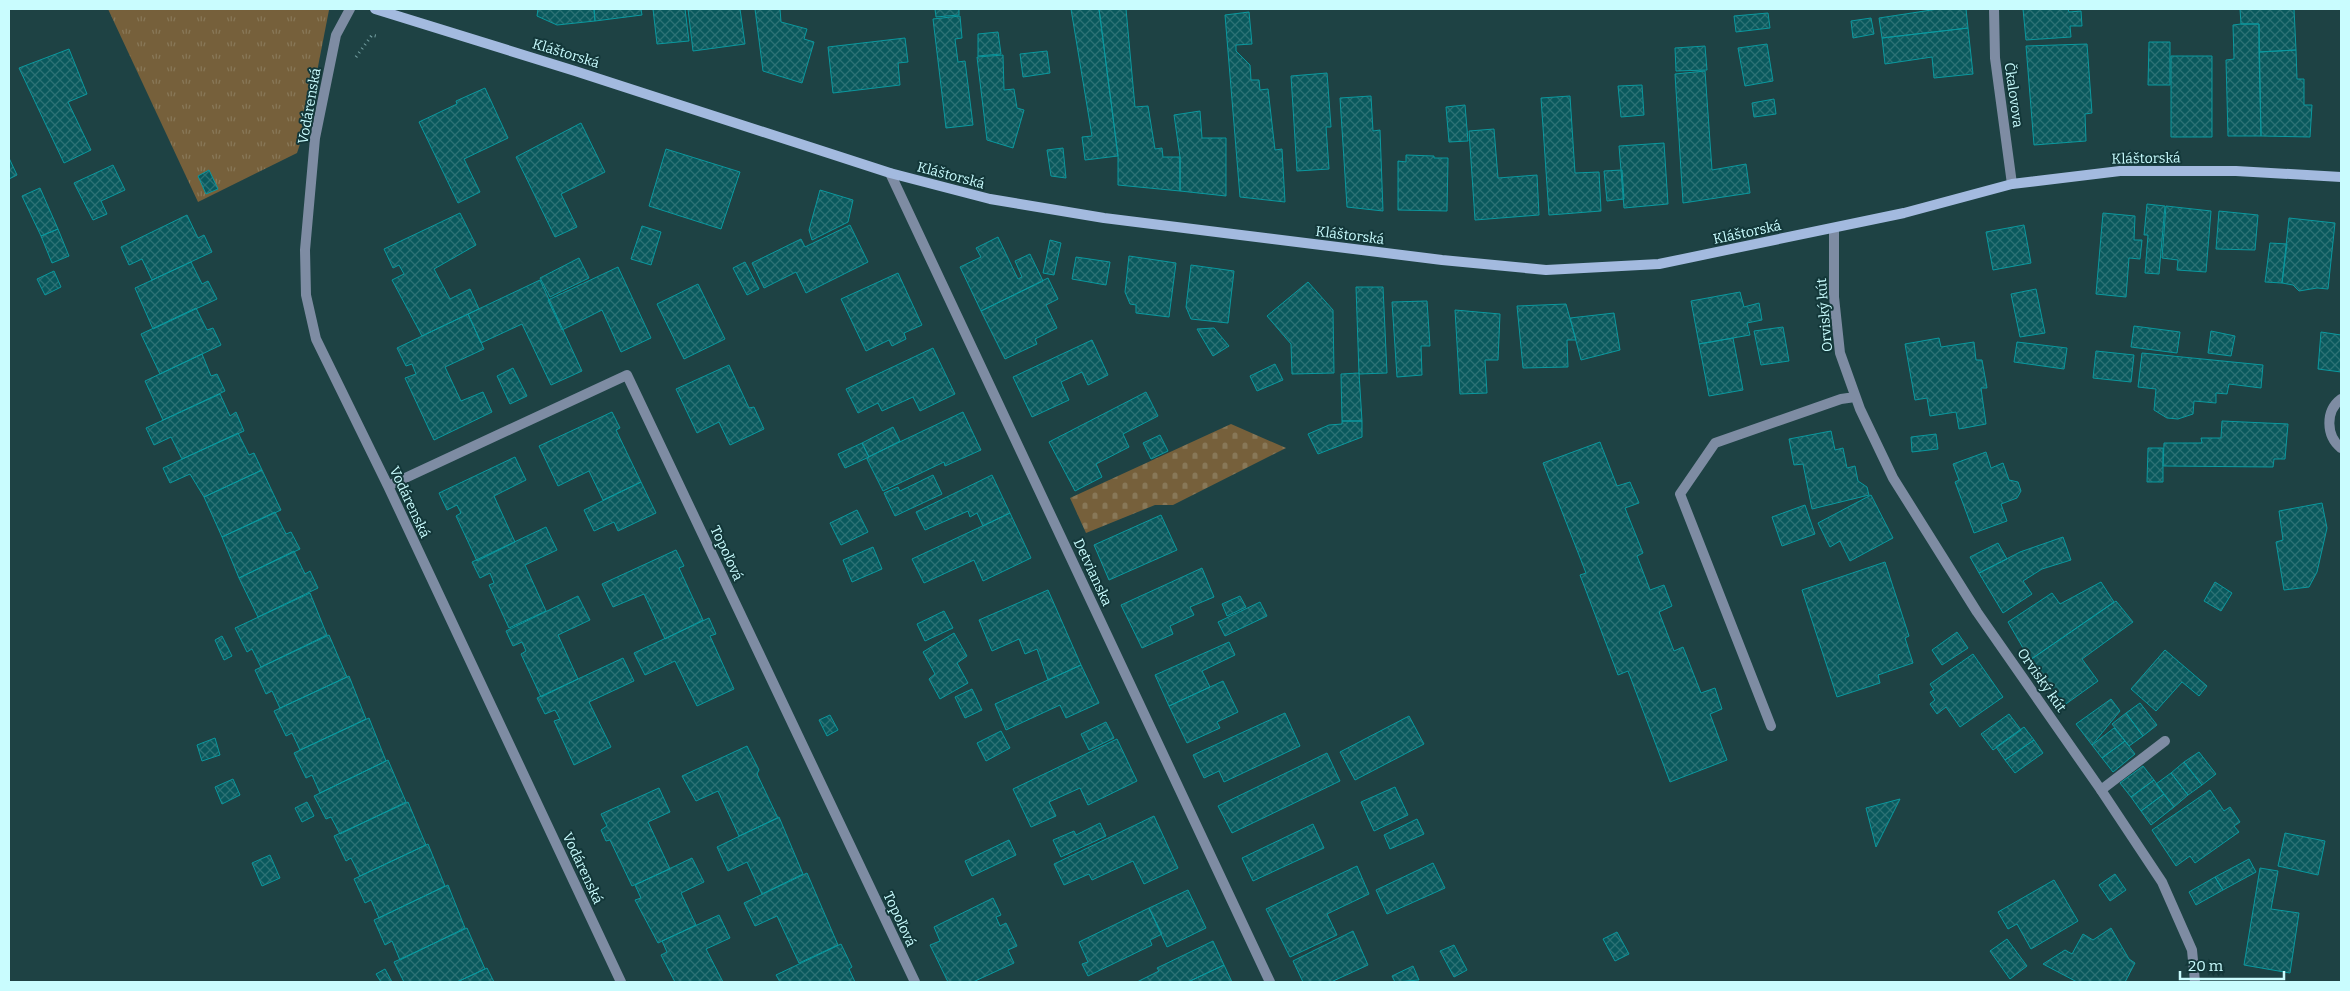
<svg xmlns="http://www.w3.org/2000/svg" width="2350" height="991" font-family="Bitter,serif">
<defs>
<pattern id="grass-tufts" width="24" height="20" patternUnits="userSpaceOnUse" patternTransform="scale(1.25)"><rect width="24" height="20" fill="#76603b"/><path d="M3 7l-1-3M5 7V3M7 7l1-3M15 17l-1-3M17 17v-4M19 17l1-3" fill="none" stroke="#887858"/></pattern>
<pattern id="cemetery-stones" width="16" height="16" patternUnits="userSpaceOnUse" patternTransform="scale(1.25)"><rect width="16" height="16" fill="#76603b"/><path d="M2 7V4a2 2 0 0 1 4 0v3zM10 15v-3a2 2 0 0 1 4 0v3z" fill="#887858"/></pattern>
<pattern id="building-cross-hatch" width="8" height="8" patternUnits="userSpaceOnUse" patternTransform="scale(1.25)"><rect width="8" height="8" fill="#0a595d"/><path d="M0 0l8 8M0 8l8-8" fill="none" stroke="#2c7275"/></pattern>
</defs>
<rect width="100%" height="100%" fill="#1e4244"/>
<path fill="url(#grass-tufts)" d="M108,9L329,10L307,123L297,153L198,202Z"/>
<path fill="url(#cemetery-stones)" d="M1231,424L1286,448L1173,505H1155L1086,533L1070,498Z"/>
<path fill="url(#building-cross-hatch)" stroke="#0b989e" d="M538,9H594L595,21L557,25L537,16Z
M594,9H641L642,15L595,21Z
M653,9H685L689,41L657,44Z
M688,9H740L745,44L693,51Z
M755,9H780L781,22L807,29L804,39L814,42L802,83L763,71Z
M935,9H959V15L936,17Z
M1071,9H1099L1118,156L1085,160L1082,137L1092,136Z
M1099,9H1126L1135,107L1148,106L1155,149L1162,148L1163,157H1180V191L1118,185V156Z
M1938,9H1966L1968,28L1882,38L1879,18Z
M2023,9H2068L2069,12L2081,11L2082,26H2070L2071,37L2026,40Z
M2240,9H2294L2296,50L2259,52V24H2241Z
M1249,12L1252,44L1236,45V51L1250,65L1251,80H1259L1260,90L1268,89L1275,150L1282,149L1285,202L1240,197L1225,15Z
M1768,13L1770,28L1736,32L1734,16Z
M960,16L962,38L955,39L958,62L965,61L973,125L946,128L933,19Z
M1871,18L1874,34L1853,38L1851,21Z
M2241,24H2259L2261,136H2228L2226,60L2234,59L2233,25Z
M1968,28L1973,74L1934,78L1932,57L1885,64L1882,38Z
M998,32L1001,54L978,56V34Z
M905,38L908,62L898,63L900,85L833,93L828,47Z
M2149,42H2170V85H2148Z
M1767,44L1773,81L1745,86L1738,48Z
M2087,44L2092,113L2085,114L2086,141L2034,145L2026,46Z
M1705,46L1707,70L1676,71L1675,48Z
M69,49L87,94L68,102L91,150L64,163L19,68Z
M2296,50L2297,79H2304V105H2312L2310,137L2261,136L2259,52Z
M1047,51L1050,73L1023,77L1020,54Z
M1003,55L1004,90L1014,89L1017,108L1024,110L1013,148L987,140L977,57Z
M2171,56H2212V137H2171Z
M1705,71L1712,170L1746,164L1750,193L1683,203L1675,74Z
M1327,73L1331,127H1326L1329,169L1297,171L1291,76Z
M1642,85L1644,115L1621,117L1618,86Z
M485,88L508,138L464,159L480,192L458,203L419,122L457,104L456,101Z
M1371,96L1373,131L1380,130L1383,211L1347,207L1340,98Z
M1570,96L1575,173L1599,172L1601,211L1549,215L1541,98Z
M1774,99L1776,114L1754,117L1752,103Z
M1465,105L1468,141L1449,142L1446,107Z
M1200,111L1202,138H1226V196L1180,191V157L1174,115Z
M581,123L605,172L561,194L577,227L555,237L516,157Z
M1494,129L1498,178L1537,175L1539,215L1475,220L1469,131Z
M1664,143L1668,204L1624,208L1619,146Z
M1063,148L1066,178L1051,176L1047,150Z
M666,149L740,172L721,229L649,206Z
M1406,155L1434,156V158H1448L1447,211L1398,210V161L1406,162Z
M9,158L17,175L9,179Z
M113,165L125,190L101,201L107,214L93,220L74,183Z
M209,170L218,189L206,194L198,176Z
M1622,170L1624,199L1607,201L1604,171Z
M40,188L58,229L41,236L22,196Z
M820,190L853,200L848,222L812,240L809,230Z
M2147,204L2165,206L2159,274L2145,273L2148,235H2144Z
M2166,206L2211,211L2206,272L2177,270L2178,260L2162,258Z
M2219,211L2258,215L2255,250L2216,249Z
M460,213L476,245L434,269L450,299L470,289L479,309L422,336L392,280L404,274L399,265L393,268L384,249Z
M2103,213L2135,216L2134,240H2142L2140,259L2129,258L2126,297L2096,294Z
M187,215L198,238L204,235L212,252L152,280L142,259L129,265L121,247Z
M2289,218L2335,223L2328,289L2317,288L2299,291L2293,285L2282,283Z
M850,225L868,262L806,293L796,272L764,288L752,263L801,239L805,247Z
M2024,225L2031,263L1993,270L1986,232Z
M642,226L661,232L651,265L631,259Z
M58,229L69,256L52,263L41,236Z
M998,237L1018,279L1022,277L1015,261L1030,254L1043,281L981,311L960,267L981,257L976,248Z
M1050,240L1061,243L1054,275L1043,273Z
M2270,243L2287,244L2282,283L2265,282Z
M1129,256L1176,263L1169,317L1136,313V305L1130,304L1125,292Z
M1076,257L1110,262L1106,285L1072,279Z
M579,258L589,278L550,297L540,278Z
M191,262L202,284L208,281L217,299L153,329L135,288Z
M745,262L759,289L747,295L733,268Z
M1191,265L1234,271L1228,323L1191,319L1186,307Z
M618,267L651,338L621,352L602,310L562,330L548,300Z
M54,271L61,287L45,295L37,279Z
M898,273L922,325L904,333L906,339L892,346L889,340L866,351L841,299Z
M1048,278L1058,299L1046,305L1057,328L1035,339L1037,344L1005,359L981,311Z
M540,280L582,371L551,385L522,324L481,343L468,314Z
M1308,282L1333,310L1334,373L1292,374L1291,344L1267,316Z
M698,284L725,339L684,359L657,304Z
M1356,287H1383L1387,373L1359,374Z
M2036,289L2045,333L2020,337L2011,294Z
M1740,292L1744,307L1759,303L1762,320L1747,323L1750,335L1699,344L1691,301Z
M1427,301L1430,346H1421L1422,375L1397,377L1392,302Z
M1566,304L1576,340H1567L1568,367L1523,368L1517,306Z
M196,308L207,330L213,328L221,345L160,374L141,334Z
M1455,310L1500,314L1498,360H1485L1487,393L1460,394Z
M1614,313L1620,350L1581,360L1570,318Z
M468,314L484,349L445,367L461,401L483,392L492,412L434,440L405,378L416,374L412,364L406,366L397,348Z
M2134,326L2180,332L2177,353L2131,347Z
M1783,327L1789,361L1761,365L1754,331Z
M1214,328L1229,346L1213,356L1197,329Z
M2211,331L2235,336L2231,356L2208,353Z
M2321,332L2341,335V372L2318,369Z
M1733,338L1743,390L1709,396L1699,344Z
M1939,338L1941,347L1974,342L1976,360H1982L1987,388H1981L1986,424L1959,429L1956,412L1930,416L1927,398L1915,400L1905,344Z
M1092,340L1108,375L1088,385L1082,372L1061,382L1069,400L1032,417L1013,377Z
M2017,342L2067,348L2064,369L2014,362Z
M933,348L955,394L920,411L913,397L882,411L878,403L858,413L846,389Z
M2096,351L2134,355L2131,382L2093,378Z
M2142,353L2263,365L2261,388L2229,384L2227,394L2216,393V403L2194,401L2193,414L2178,419L2167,418L2154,410L2156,389L2138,387Z
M202,354L211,376L217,374L225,391L163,420L145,381Z
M1275,364L1283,380L1257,391L1250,376Z
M729,365L749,408L754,407L764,429L730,445L719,422L697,433L676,389Z
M513,368L527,396L510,404L497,376Z
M1359,373L1362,421H1342L1341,374Z
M1146,392L1158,416L1123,434L1129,447L1096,464L1102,477L1075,491L1049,442Z
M220,394L230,416L236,412L244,431L182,459L171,437L154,445L146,428Z
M612,412L620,428L616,430L641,482L603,500L589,471L558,486L539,446Z
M963,412L981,450L945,466L944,462L883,491L867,459L868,457Z
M1342,421H1362V437L1318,454L1308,434L1329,425L1342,424Z
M2222,421L2288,424L2285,459H2274L2273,467L2163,466L2164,443H2202L2201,438H2221Z
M893,427L900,441L869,457L862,443Z
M1831,431L1835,450L1843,448L1847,468L1855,466L1858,481L1867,487L1869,495L1812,509L1803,464L1794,465L1789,439Z
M238,433L249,455L254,453L262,470L204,497L190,474L170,483L163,468Z
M1936,434L1938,449L1912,452L1911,437Z
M1160,435L1168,451L1151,459L1143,443Z
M1600,442L1617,486L1630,482L1639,503L1625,508L1643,553L1637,556L1650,590L1664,585L1672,606L1659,612L1674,651L1683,647L1701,693L1715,688L1722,709L1710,714L1727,760L1670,782L1628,671L1618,675L1580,575L1586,573L1543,463Z
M862,443L869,457L845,468L838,454Z
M2148,448H2163V482H2147Z
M1986,452L1991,468L2003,463L2009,480L2018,482L2021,491L2017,498L2001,504L2007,521L1974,533L1955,482L1959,480L1953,464Z
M515,457L526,480L494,496L515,542L477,561L456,516L461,513L457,505L447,510L439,493Z
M262,470L281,510L222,537L204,497Z
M933,475L942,494L895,516L884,493L898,487L900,491Z
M992,475L1010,513L983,526L977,513L970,517L968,511L925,530L916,512Z
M641,482L656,513L618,531L614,522L594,531L584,510Z
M1871,495L1893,538L1850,561L1840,541L1830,547L1818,523Z
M2322,503L2327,528L2317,572L2309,587L2284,590L2276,542L2283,540L2279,511Z
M1805,505L1815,534L1782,546L1772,517Z
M857,510L868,532L841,545L830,523Z
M275,512L286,534L291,532L300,549L239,578L222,537Z
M1010,513L1031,558L983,581L974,560L924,583L912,559Z
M1161,515L1177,550L1109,580L1094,545Z
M546,527L557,550L525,565L546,611L509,628L489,585L494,583L490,573L480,578L472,562Z
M2063,537L2071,560L2042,569L2023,581L2032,594L2003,613L1979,573L2020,552Z
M1998,543L2007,559L1979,573L1970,557Z
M873,547L882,569L852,582L843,560Z
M676,550L684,566L679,568L703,620L665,639L644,594L613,607L602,584Z
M294,551L305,574L310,571L318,588L258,617L239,578Z
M1885,562L1909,636L1905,638L1913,663L1878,675L1880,683L1837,697L1802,590Z
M1202,568L1214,597L1190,607L1194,615L1170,626L1173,634L1142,648L1121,605Z
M2101,582L2114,602L2030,660L2008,622L2052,593L2060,604Z
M2215,582L2232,593L2221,611L2204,601Z
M1048,590L1081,665L1048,680L1037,649L1025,654L1019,639L992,651L979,620Z
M310,593L327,635L261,667L252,649L247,652L235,628Z
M578,596L590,620L558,635L578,679L541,697L521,654L526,651L522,642L513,646L506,631Z
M1240,596L1246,607L1227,616L1222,604Z
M2116,601L2133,622L2082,659L2098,681L2063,706L2030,660Z
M1260,602L1267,616L1225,636L1218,622Z
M944,611L953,628L925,641L917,624Z
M709,618L716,634L710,636L734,689L697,706L675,661L645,675L634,653Z
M1957,632L1968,648L1942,665L1932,650Z
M954,633L967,656L957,663L968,683L940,699L929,679L935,674L923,652Z
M329,635L347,677L280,708L272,691L266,694L255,670Z
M222,636L232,656L224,660L215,640Z
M1229,642L1235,655L1202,671L1210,687L1169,706L1155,675Z
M2165,650L2207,686L2199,696L2182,682L2156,711L2131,689Z
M1973,654L2003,697L1960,727L1946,707L1937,714L1930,704L1935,700L1930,692L1934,690L1930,684Z
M623,658L634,681L589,702L611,747L574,765L554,721L560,719L555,710L545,714L537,698Z
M1081,665L1099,703L1066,718L1060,705L1006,730L995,704Z
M349,676L366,719L300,750L292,733L286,736L274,711Z
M1223,681L1238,712L1217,722L1220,728L1187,743L1169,706Z
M972,689L982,710L965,718L955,697Z
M2111,699L2120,711L2092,745L2076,724Z
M2140,703L2157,725L2143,736L2126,713Z
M1285,713L1300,746L1224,782L1219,771L1204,778L1193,755Z
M2126,713L2143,736L2129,746L2112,724Z
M2009,714L2021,730L1993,750L1981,734Z
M830,715L838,730L827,736L819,720Z
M1409,716L1424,744L1355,780L1340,752Z
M369,718L386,761L320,793L312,775L306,778L294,753Z
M1106,722L1114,738L1089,750L1081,734Z
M2024,727L2034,740L2005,760L1996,747Z
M2114,728L2125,741L2102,758L2092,745Z
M1001,731L1010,748L986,761L977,743Z
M215,738L220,755L202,761L197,745Z
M1117,739L1137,781L1088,805L1080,788L1049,802L1056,816L1031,827L1013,789Z
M2034,740L2043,753L2015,773L2005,760Z
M2125,741L2135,754L2113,772L2102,758Z
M747,746L759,770L757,774L778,818L739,836L718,791L696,801L682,776Z
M2199,752L2216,774L2202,785L2184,762Z
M1327,753L1340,781L1232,833L1218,806Z
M388,760L406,802L340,834L331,817L326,819L314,796Z
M2184,762L2202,785L2188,795L2171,773Z
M2143,766L2154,780L2131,797L2120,783Z
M2171,773L2188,795L2174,807L2156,784Z
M233,779L240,795L222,804L215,787Z
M2154,780L2164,794L2141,811L2131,797Z
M1395,787L1408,815L1374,831L1361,802Z
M659,788L670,812L648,822L670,869L632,886L610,840L606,841L601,830L607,826L601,814Z
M2210,790L2224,811L2230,807L2240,822L2234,826L2239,832L2195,863L2190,856L2176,866L2152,830Z
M2164,794L2174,807L2151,825L2141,811Z
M1900,799L1876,847L1866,808Z
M307,802L314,816L302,822L295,808Z
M408,802L426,845L360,876L351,858L346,861L334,836Z
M1154,816L1178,868L1144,884L1133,861L1092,880L1089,874L1064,885L1054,864Z
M779,817L803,874L762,894L747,862L728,871L717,847Z
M1417,819L1424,834L1390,849L1384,835Z
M1100,823L1106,836L1061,857L1053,840L1074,831L1076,835Z
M1313,824L1324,848L1253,881L1242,858Z
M2285,833L2325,841L2318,875L2278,866Z
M1009,840L1016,855L972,876L965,861Z
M428,844L445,886L379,918L371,900L365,903L354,879Z
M270,855L280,878L262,886L252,863Z
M692,858L704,882L681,893L696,925L658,943L635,900L641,898L635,885Z
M2249,859L2256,872L2223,890L2215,877Z
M1433,863L1445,888L1387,914L1376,890Z
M1357,866L1369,894L1327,914L1337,935L1290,957L1266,909Z
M2260,868L2278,871L2271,909L2299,913L2290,973L2244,965Z
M807,873L838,945L799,963L777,916L755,926L744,903Z
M2115,874L2126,890L2110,901L2099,885Z
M2215,877L2223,890L2196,905L2189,892Z
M2054,880L2078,921L2031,949L2017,924L2008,929L1998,912Z
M448,885L465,928L400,960L392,941L385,945L374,920Z
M1188,890L1206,928L1167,947L1149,908Z
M993,898L1001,915L996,917L1000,926L1006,923L1017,946L1008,950L1014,963L973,982H948L930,945L940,941L934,927Z
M1149,908L1162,934L1150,940L1152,945L1088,976L1082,964L1088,962L1079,942Z
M719,915L730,938L706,949L723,982H675L661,955L667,952L662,941Z
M467,928L485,969L457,982H404L394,962Z
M2111,928L2129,959L2135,963L2125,982H2077L2043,964L2065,950L2072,954L2083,934L2093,940Z
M1353,931L1368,965L1331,982H1303L1293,961Z
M1617,932L1629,954L1615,961L1603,939Z
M2007,939L2027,966L2010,979L1990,951Z
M1213,941L1224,965L1188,982H1137L1159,971L1157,968Z
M841,944L852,967L849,969L855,982H780L776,975Z
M1454,945L1467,970L1454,977L1440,951Z
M1224,965L1232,982H1188Z
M1413,966L1419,980L1395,982L1392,976Z
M487,968L494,982H457L485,969Z
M385,969L392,982H381L376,974Z"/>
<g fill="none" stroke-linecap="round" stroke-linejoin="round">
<path stroke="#75a1a3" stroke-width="3" stroke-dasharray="1 4" stroke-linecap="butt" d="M356,57L372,35L376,36"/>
<path stroke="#7e8ca3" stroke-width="10" d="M2101,790L2165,741"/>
<path stroke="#7e8ca3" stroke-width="10" d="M350,9L336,35L315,138L305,250L306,295L316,339L388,486L621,982
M1994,9L1995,58L2012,184
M890,173L1270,982
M1834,228V297L1840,353L1860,409L1893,478L1977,612L2101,790L2162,882L2192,950L2195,982
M2341,399C2325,411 2326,436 2341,448
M388,486L627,375L915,982
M1771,726L1680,494L1715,443L1841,399L1855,397"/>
<path stroke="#a3badf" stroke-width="10" d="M375,9L575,71L890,173L990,199L1104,218L1442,260L1546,270L1659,264L1904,213L2012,184L2120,171H2236L2341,177"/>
</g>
<g text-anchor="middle" stroke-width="4" stroke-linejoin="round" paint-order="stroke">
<g font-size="14" fill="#c9fcfe" stroke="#133739">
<text transform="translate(566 53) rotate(17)" y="5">Kláštorská</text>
<text transform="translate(2014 95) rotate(82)" y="5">Čkalovova</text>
<text transform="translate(309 106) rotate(-80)" y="5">Vodárenská</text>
<text transform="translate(2146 158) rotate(-1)" y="5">Kláštorská</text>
<text transform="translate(951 175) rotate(15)" y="5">Kláštorská</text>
<text transform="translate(1747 232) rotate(-12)" y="5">Kláštorská</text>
<text transform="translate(1350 235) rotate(7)" y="5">Kláštorská</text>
<text transform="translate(1824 315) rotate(-95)" y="5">Orviský kút</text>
<text transform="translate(410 502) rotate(65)" y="5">Vodárenská</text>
<text transform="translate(727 553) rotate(65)" y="5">Topoľová</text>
<text transform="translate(1093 572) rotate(65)" y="5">Detvianska</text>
<text transform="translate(2042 680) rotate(55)" y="5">Orviský kút</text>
<text transform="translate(583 868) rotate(65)" y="5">Vodárenská</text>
<text transform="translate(900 919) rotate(65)" y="5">Topoľová</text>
</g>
</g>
<rect width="2350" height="991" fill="none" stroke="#c9fcfe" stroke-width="20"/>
<path d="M2180 971v8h104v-8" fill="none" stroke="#c9fcfe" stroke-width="2.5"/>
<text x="2188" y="971" font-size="15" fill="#c9fcfe" stroke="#133739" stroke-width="4" paint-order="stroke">20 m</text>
</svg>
